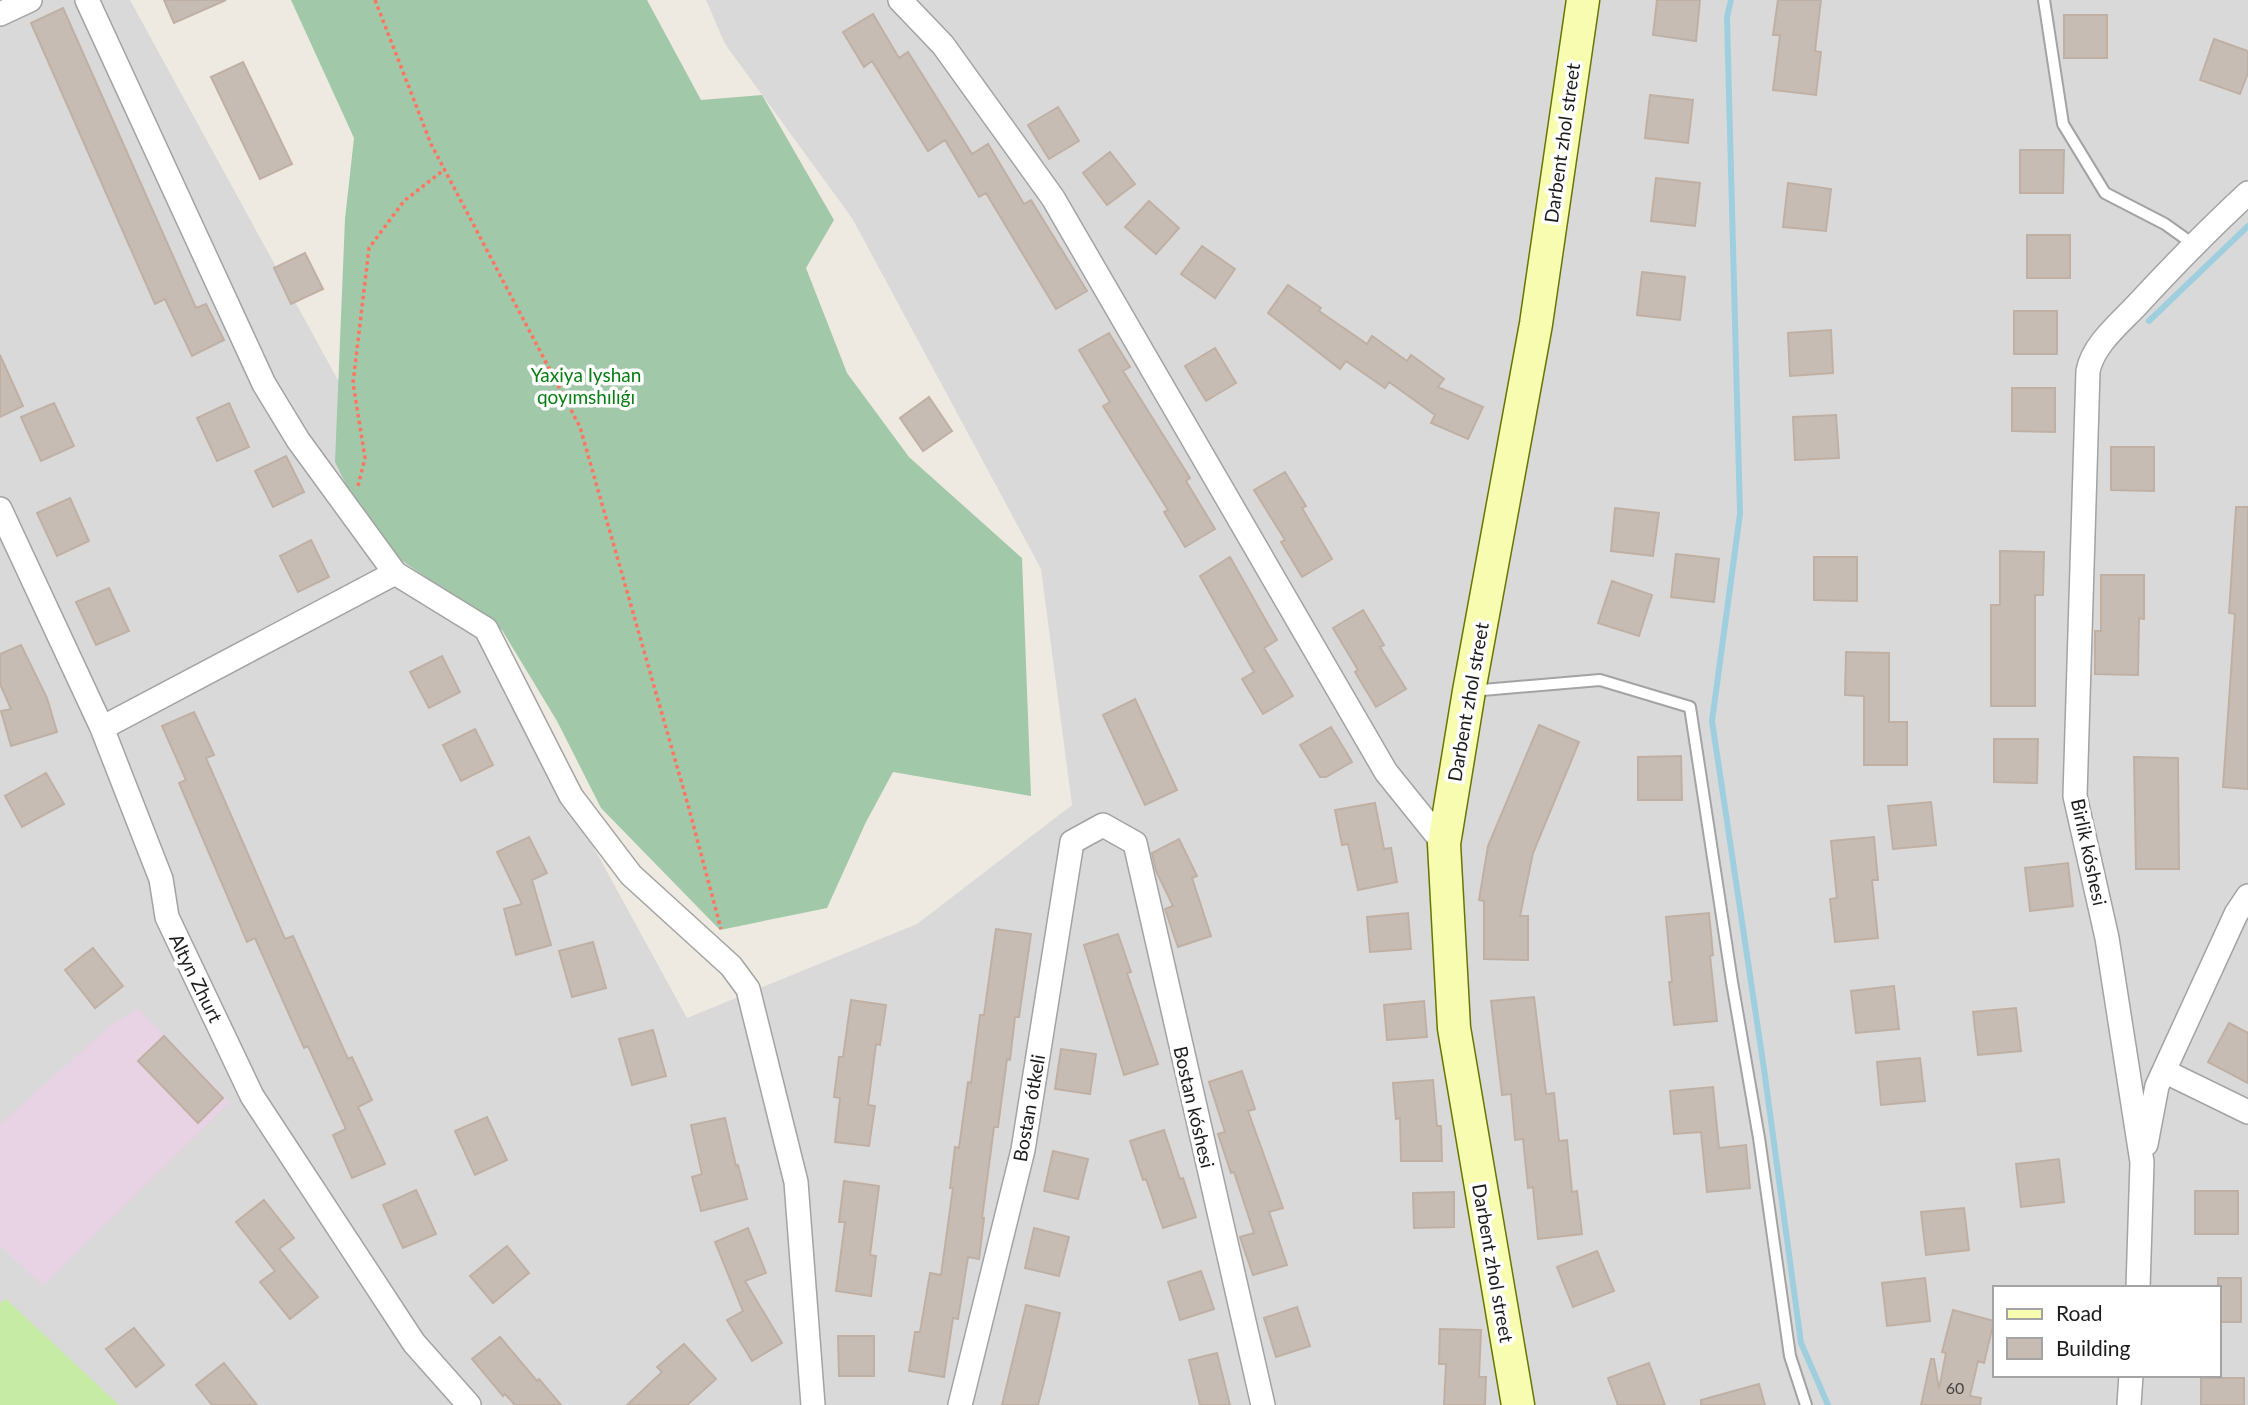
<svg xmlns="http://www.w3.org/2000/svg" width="2248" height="1405" font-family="Lato,sans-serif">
<rect width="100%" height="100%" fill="#eeeae1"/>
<path fill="#dad9d9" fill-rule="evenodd" d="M0,0H130L687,1018L917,924L1072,805L1041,569L852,218L725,44L706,0H2248V1405H0ZM1994,1288H2218V1375H1994Z"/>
<path fill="#e7d3e3" d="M139,1009L230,1102L43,1286L0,1246V1124L112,1024Z"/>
<path fill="#c6eba4" d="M6,1299L119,1405H0V1303Z"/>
<path fill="#a1c8a8" d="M291,0H647L701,100L762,95L834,220L806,268L847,373L909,457L1022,558L1031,796L893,772L866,822L827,908L720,930L601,808L557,721L502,630L374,541L335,462L345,219L354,138Z"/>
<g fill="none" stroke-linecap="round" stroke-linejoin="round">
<path stroke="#9fcfde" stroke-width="6" d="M1731,0L1727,17L1740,514L1712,721L1764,1069L1801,1343L1828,1405
M2149,321L2248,226"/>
</g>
<path fill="#c6bcb4" stroke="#c0b0a3" stroke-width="2" d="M164,0H226L174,23Z
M1657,0H1700L1696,41L1653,35Z
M1778,0H1821L1815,51L1821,52L1816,95L1773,90L1780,35H1773Z
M63,8L196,308L206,304L224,340L192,356L165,299L155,304L31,23Z
M873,14L899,58L908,52L972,154L988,144L1024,204L1031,200L1087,291L1056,309L986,193L979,197L945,140L928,151L872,61L864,67L843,32Z
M2064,15H2107V58H2064Z
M2214,39L2248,51V73L2240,94L2200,80Z
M243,62L292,164L260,179L211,77Z
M1650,95L1693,100L1688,143L1645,138Z
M1058,107L1079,141L1049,159L1028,125Z
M2020,150H2064L2063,193H2020Z
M1110,152L1135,184L1107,205L1083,173Z
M1656,178L1700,183L1695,226L1651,221Z
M1788,183L1831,189L1826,231L1783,227Z
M1149,201L1179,228L1156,254L1125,227Z
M2027,235H2070V278H2027Z
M1202,246L1235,269L1215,298L1181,274Z
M305,253L323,289L291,304L274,268Z
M1642,272L1685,277L1680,320L1637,315Z
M1288,285L1321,308L1319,311L1367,344L1372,336L1407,361L1411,355L1444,379L1438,387L1483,407L1468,439L1431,423L1435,415L1389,382L1385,388L1346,361L1340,369L1268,313Z
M2014,311H2057V354H2014Z
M1831,330L1833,373L1790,376L1788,333Z
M1109,333L1130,367L1123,371L1190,478L1186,481L1215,529L1185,547L1164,512L1168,510L1103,406L1110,402L1079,350Z
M1215,348L1236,383L1206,401L1185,366Z
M0,355L23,406L0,417Z
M2012,388H2055V432L2012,431Z
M929,397L952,431L923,451L900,418Z
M54,403L74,446L41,461L21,417Z
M229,403L249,447L217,461L197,418Z
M1836,415L1839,458L1795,460L1793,417Z
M2111,447H2154V491L2111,490Z
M286,456L304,492L273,507L255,471Z
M1285,472L1306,506L1302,508L1332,559L1302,577L1281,542L1285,540L1254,490Z
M70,498L89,541L57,556L37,513Z
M2236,507H2248V789L2223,787L2235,614L2229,613Z
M1615,508L1659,513L1653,556L1611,551Z
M311,540L329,577L298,592L280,556Z
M2000,551L2044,552L2043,595H2035V706H1991V605H2000Z
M1676,554L1719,559L1714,602L1671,597Z
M1230,557L1277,640L1264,648L1293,696L1263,714L1242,679L1254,672L1200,576Z
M1814,557H1857V601L1814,600Z
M2101,575H2144V619L2139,618L2138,675L2095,674V631H2101Z
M1612,581L1652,595L1639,636L1598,623Z
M109,588L129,631L96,645L76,602Z
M1363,610L1384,645L1380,647L1406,689L1376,707L1355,672L1358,670L1333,628Z
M21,645L47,698L57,732L11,746L1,711L11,709L0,684V654Z
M1846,652L1889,653V722H1907V765H1864V696L1845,695Z
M442,656L460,692L429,708L410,672Z
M1135,699L1177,790L1145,805L1103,715Z
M194,712L214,755L206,758L285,939L293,936L348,1059L352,1057L372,1100L358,1107L385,1164L352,1178L333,1135L346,1129L308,1046L304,1048L255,938L247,942L179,783L186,780L162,726Z
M1539,725L1579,742L1533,853L1520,916H1528V960L1484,959V901L1479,900L1488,846Z
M1331,727L1352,762L1326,777H1320L1300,745Z
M475,729L493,765L461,781L443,745Z
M1994,739H2038L2037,783L1994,782Z
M1681,756L1682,800H1638V757Z
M2134,757L2178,758L2179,869H2136Z
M46,773L64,804L22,827L5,796Z
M1931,802L1936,845L1893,849L1888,806Z
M1375,803L1384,849L1391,848L1397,882L1358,890L1348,844L1342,845L1335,810Z
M529,837L547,873L532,880L551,945L516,955L504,909L522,904L497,852Z
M1874,837L1878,880H1872L1878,938L1835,942L1830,899L1837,898L1831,841Z
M1179,839L1197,876L1192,878L1211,936L1178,947L1165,909L1173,906L1156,871L1152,853Z
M2068,863L2073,906L2030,911L2025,868Z
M1408,913L1411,949L1370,952L1367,917Z
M1709,913L1713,955L1710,956L1717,1021L1674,1025L1669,982H1672L1666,917Z
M996,929L1031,934L1019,1017H1015L1010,1060L1007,1059L998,1127H994L982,1218H984L979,1259L968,1257L958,1319L953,1318L944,1377L909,1371L915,1332H920L930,1273L941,1275L953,1188H950L955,1147L959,1148L968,1082L971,1083L980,1015H984Z
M1118,934L1131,972L1127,973L1158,1064L1124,1075L1084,945Z
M593,942L606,988L572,997L559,951Z
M93,948L123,986L95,1008L65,970Z
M1894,986L1899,1029L1856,1033L1851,991Z
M1534,997L1546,1094L1554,1093L1559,1141L1567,1140L1572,1192L1577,1191L1582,1234L1538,1239L1533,1187L1528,1188L1523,1139L1515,1140L1511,1094L1502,1095L1491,1001Z
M851,1000L886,1005L880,1045L876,1044L868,1105L875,1106L869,1146L835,1142L840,1098L834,1097L839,1057H843Z
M1424,1001L1427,1037L1387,1040L1384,1005Z
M2016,1008L2021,1051L1978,1055L1973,1012Z
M2229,1023L2248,1033V1083L2208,1062Z
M653,1030L666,1076L632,1085L619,1039Z
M164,1036L223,1098L198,1123L138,1061Z
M1061,1049L1096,1054L1090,1094L1055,1089Z
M1920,1058L1925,1101L1881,1105L1877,1062Z
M1242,1071L1255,1109L1248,1111L1283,1208L1269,1212L1287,1265L1253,1275L1240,1237L1254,1233L1234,1172L1231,1173L1218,1134L1225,1132L1209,1082Z
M1433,1080L1437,1126H1441L1442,1161H1401L1400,1118L1396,1119L1393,1083Z
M1713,1087L1719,1148L1746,1145L1750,1188L1707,1192L1701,1132L1674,1134L1670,1091Z
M487,1117L507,1160L475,1175L455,1131Z
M725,1118L736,1166L738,1165L747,1199L701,1211L692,1177L702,1174L691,1125Z
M1164,1130L1180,1179L1183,1178L1196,1217L1163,1228L1146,1179L1143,1180L1130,1141Z
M1053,1151L1088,1159L1078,1199L1044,1191Z
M2059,1159L2064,1202L2021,1207L2016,1164Z
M844,1181L879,1186L870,1255L876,1256L871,1296L836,1291L845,1222H839Z
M416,1190L436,1234L403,1248L383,1205Z
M2195,1191H2238V1234H2195Z
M1454,1192V1227L1414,1228L1413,1193Z
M264,1200L294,1238L279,1249L318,1297L290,1319L260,1282L275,1271L236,1222Z
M1964,1208L1969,1250L1926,1255L1921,1212Z
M748,1228L766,1273L745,1281L782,1343L752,1361L727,1320L743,1311L715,1242Z
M1034,1228L1069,1237L1059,1276L1025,1268Z
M507,1246L529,1273L493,1303L470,1276Z
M1597,1251L1614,1291L1573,1307L1557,1267Z
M1201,1271L1214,1309L1180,1320L1168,1282Z
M1925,1278L1930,1321L1887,1326L1882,1283Z
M2218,1278H2241V1322H2218Z
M1026,1305L1060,1313L1045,1378L1038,1405H1002Z
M1297,1307L1310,1346L1276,1357L1264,1318Z
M1953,1310L1994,1321L1984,1363L1978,1361L1970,1396L1981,1398L1980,1405H1921L1931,1359H1934L1939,1389L1946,1353L1942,1352Z
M134,1328L164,1365L136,1387L106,1349Z
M1440,1329L1481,1330L1479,1377H1486L1485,1405H1444L1446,1364H1439Z
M838,1336H874V1376H839Z
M500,1337L537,1381L539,1379L561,1405H515L505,1394L503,1396L472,1359Z
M684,1344L716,1379L687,1405H627L662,1372L657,1367Z
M1217,1353L1230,1405H1200L1189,1360Z
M224,1363L257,1405H212L196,1385Z
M1649,1363L1665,1405H1618L1608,1378Z
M2201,1378H2244V1405H2201Z
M1759,1384L1765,1405H1701V1400Z"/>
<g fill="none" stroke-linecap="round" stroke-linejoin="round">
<g stroke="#a3a3a3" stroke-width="14">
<path id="lane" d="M2044,0L2063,124L2105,193L2165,224L2193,244
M1471,691L1600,680L1690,707L1732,982L1759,1138L1790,1356L1806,1405"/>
</g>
<g stroke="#a3a3a3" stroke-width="26">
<path id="street" d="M87,0L264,384L298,440L395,573L486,629L571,796L631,875L731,966L748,989L796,1182L813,1405
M900,0L943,45L1053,198L1386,772L1444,844
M0,14L30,0
M0,509L102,728L161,879L167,917L252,1096L414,1343L469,1405
M102,728L395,573
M2164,1071L2248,1112
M2146,1144L2157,1086L2236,914L2248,896
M2138,1288L2142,1162L2107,938L2075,796L2088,371C2093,345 2119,324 2136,306C2172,267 2209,229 2248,193
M960,1405L1023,1150L1072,842L1103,825L1135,843L1263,1405
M2129,1405L2131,1375"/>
</g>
<g stroke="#677600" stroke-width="35">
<path id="secondary" d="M1518,1405L1454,1028L1444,844L1469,691L1536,324L1583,0"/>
</g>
<path stroke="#ff7461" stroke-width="3.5" stroke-dasharray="3.5 3.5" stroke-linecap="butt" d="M375,0L431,144L580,427L688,805L721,929
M358,486L365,458L353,383L369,248L404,201L445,169"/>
<use href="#lane" stroke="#fff" stroke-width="10"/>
<use href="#street" stroke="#fff" stroke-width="23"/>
<use href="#secondary" stroke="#f7fcb1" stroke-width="32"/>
</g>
<g text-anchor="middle" stroke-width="7" stroke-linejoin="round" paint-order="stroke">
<g font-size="16" fill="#464442">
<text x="1955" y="1394">60</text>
</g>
<g font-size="19" fill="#1c1c1c" stroke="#fff">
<text transform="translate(1562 143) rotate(-82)" y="7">Darbent zhol street</text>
<text transform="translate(1468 702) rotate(-80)" y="7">Darbent zhol street</text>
<text transform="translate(2089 852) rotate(78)" y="7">Birlik kóshesi</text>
<text transform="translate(196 978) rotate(64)" y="7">Altyn Zhurt</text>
<text transform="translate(1194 1107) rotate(77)" y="7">Bostan kóshesi</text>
<text transform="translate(1029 1108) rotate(-80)" y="7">Bostan ótkeli</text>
<text transform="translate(1493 1263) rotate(80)" y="7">Darbent zhol street</text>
</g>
<g font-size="19" fill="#077d13" stroke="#fff">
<text x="586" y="382">Yaxiya Iyshan<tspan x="586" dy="22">qoyımshılıǵı</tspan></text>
</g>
</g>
<rect x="1993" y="1286" width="228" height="91" fill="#ffffff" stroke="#a4a4a4" stroke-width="2"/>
<rect x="2007" y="1309" width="35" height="10" fill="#f7fcb1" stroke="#a4a4a4" stroke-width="2"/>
<text x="2056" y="1321" font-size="21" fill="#1c1c1c">Road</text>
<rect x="2007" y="1338" width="35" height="21" fill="#c6bcb4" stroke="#a4a4a4" stroke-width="2"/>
<text x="2056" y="1356" font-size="21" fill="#1c1c1c">Building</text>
</svg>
